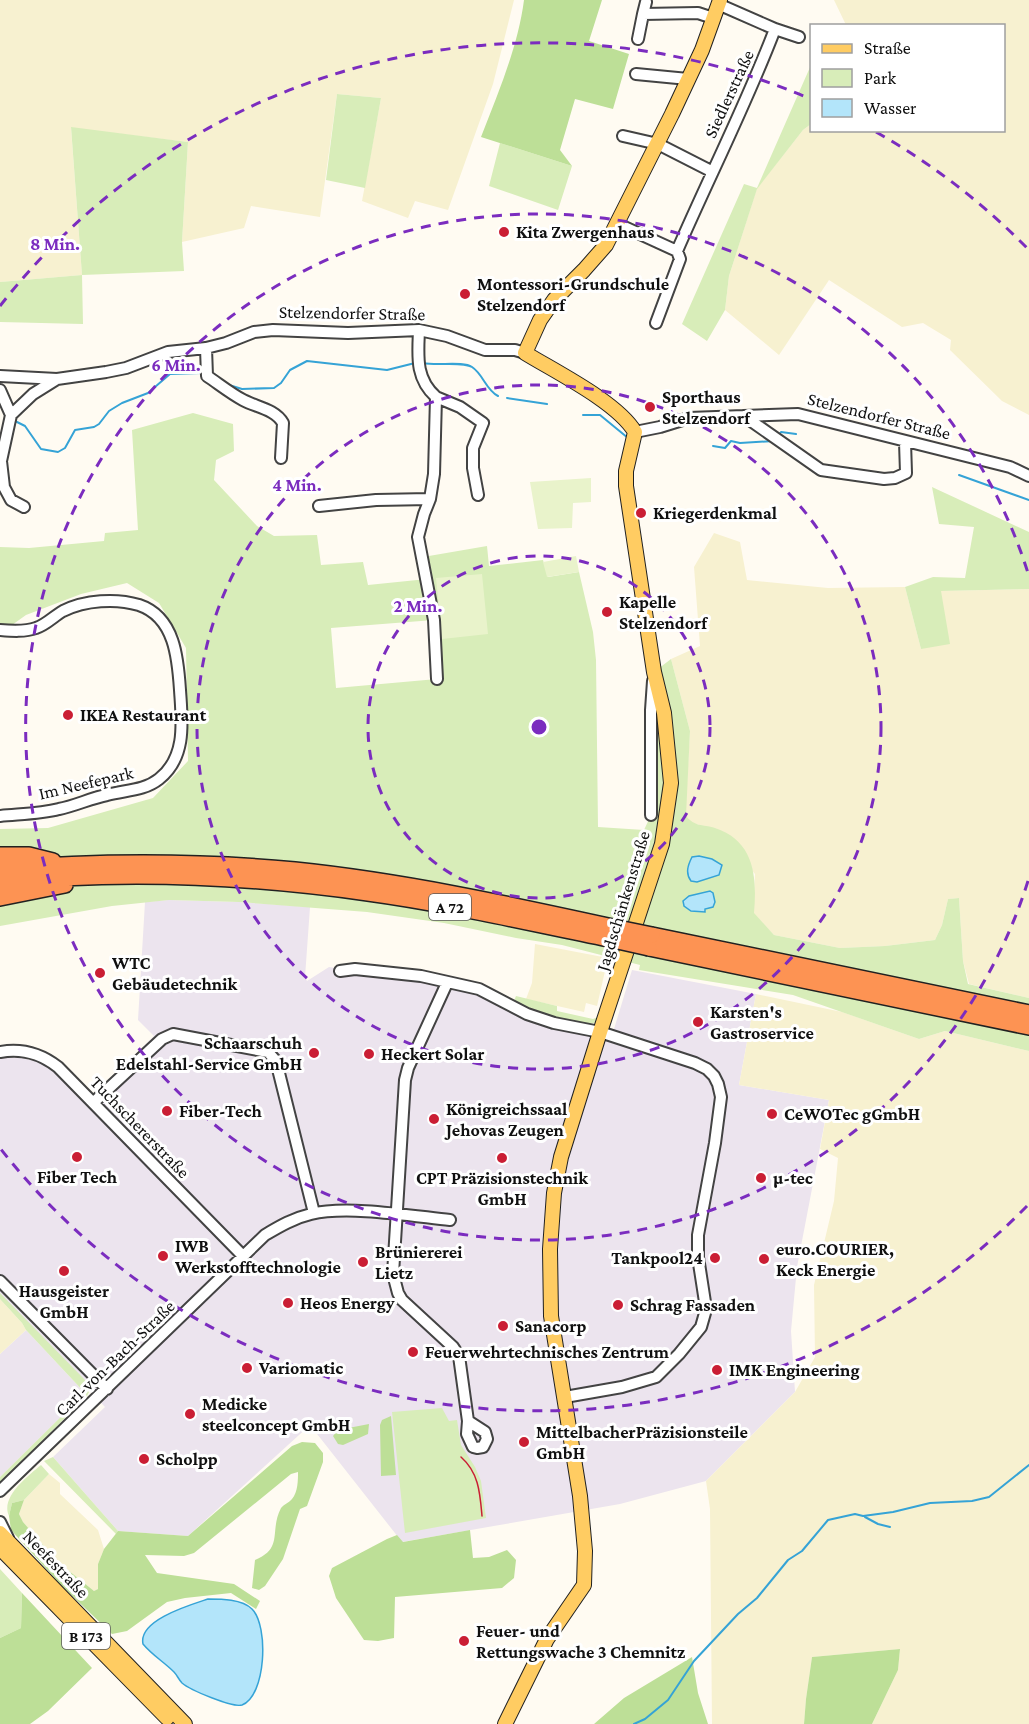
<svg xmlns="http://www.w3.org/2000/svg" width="1029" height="1724" font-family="'Crimson Pro',serif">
<rect width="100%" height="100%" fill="#fffbf2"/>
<path fill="#ece4ee" d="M169,900L239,902L310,907L305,977L307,981L329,967L463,988L587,1035L591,1038L614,1029L632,970L756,994L739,1085L829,1100L797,1267L791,1331L795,1392L706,1481L620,1504L402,1542L310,1425L188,1536L118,1531L53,1457L105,1407L0,1299V1058L20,1057L45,1064L87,1102L154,1036L138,1020L145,902Z
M26,1330L85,1393L0,1477V1354Z"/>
<path fill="#f7f1d0" d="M0,0H514L493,84L448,210L415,201L408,218L362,201L381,98L337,94L320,217L251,206L244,228L182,242L188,142L71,128L82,275L0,282Z
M834,0H1029V415L1002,401L950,350L951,340L923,323L902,327L829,280L779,355L725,310L729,276L757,188L803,130L811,124L812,130H1004V26L846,25Z
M714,533L740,542L747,580L828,588L905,587L921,649L940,591L1029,589V998L969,984L963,961L959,898L948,899L942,925L935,940L885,946L840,948L774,935L753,913L755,874L717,829L691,823L685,816L690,731L671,659L700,646L694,567Z
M535,944L608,958L597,1006L586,1003L584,1012L526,999L532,983Z
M756,994L842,1012L919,1039L945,1031L1029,1051V1724H872L898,1670L900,1649L812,1657L806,1699L804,1724H712L710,1509L706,1481L795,1392L815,1357L814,1285L834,1201L838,1158L820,1149L829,1100L739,1085Z
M0,1299L22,1323L26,1330L0,1354Z
M49,1474L60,1483V1494L98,1530L104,1549L98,1564V1589L94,1591L58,1562L23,1522L19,1514L24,1500Z"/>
<path fill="#d8edb9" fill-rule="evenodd" d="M811,65V124L803,130L757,189L729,276L725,310L707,341L682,324L744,184L757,188Z
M337,94L381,98L365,188L326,180Z
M71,127L188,142L182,242L184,271L82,275L83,324L0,322V282L82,275Z
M500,143L572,166L558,210L489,186Z
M193,413L233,424L234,451L216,460L214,480L257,526L274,536L317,535L321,565L363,562L368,585L427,579L423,557L487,546L489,566L543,560L548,577L579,572L593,632L596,660L598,827L644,830L651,815L654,672L671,659L690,731L686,816C695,827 702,824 715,828C755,841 757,878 754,913L774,935L840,948L885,946L935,940L942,925L948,899L959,898L963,961L968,984L1029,998V1051L945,1031L919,1039L793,995L639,970L640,965L562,945L516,938L444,923L367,912L239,902L169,900L112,906L0,926V829L48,828L153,798L188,761L186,648L159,603L127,583L81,594L26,615L12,625L0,624V547L29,548L104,541L105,533L138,530L132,430ZM434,620L437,679L336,688L331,628Z
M932,487L1029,532V589L941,591L950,644L921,649L905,587L933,577L965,578L974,527L939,524Z
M516,996L557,1006V1011L593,1019L598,1017L596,1022C581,1031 529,1009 514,1001Z
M0,1293L88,1383L90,1390L87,1396L40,1443L43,1446L22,1462L0,1483V1477L85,1393L26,1330L22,1323L0,1299Z
M442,1408L449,1421L457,1420L461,1445L475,1467L481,1481L486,1518L405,1533L392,1412Z
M53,1457L118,1531L116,1534L44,1461Z
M41,1465L49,1474L24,1500L12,1503L9,1516C0,1497 28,1476 41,1465Z
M0,1569L22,1593L21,1628L0,1638Z"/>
<path fill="#bddf97" d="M524,0H602L589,41L629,54L613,109L575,99L560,150L572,166L481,137C498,93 518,47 524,0Z
M391,1416L396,1475L381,1476L380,1425L382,1420Z
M369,1424L368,1434L343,1445L338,1444L333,1436L338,1430Z
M302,1442L315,1443L323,1453V1462L307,1506L300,1509L283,1559L265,1586L259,1590L252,1588L255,1560C284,1548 269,1531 281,1508C284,1504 289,1503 292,1499C298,1492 298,1480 298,1472L291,1474L194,1553L184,1556L145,1555L157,1573L234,1584L260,1601L256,1609L231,1593L185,1598L167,1602L127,1631L112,1634L61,1585L11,1530L9,1516L12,1503L24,1500L19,1514L23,1522L58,1562L94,1591L98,1589V1564L104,1549L118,1531L188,1536L292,1446Z
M470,1530L473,1558L489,1557L507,1550L516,1560L514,1578L502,1588L395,1597L394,1638L378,1641L364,1640L336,1598L329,1576L332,1568L387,1539L397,1535L403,1542Z
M22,1593L92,1668L48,1711L30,1724H0V1638L21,1628Z
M900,1649L898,1670L872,1724H804L806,1699L812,1657Z
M692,1657L698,1693L708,1724H594L624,1698Z"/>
<path fill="#e9f3cb" d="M591,478V502L573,503L572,528L538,529L530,482Z
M576,556L579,572L547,577L543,562Z
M482,574L488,634L442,639L436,578Z"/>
<path fill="#b3e5fa" stroke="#35a3d6" stroke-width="1.5" d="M699,856L712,859L722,865L719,875L697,882L691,881C685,873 688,865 692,857Z
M710,891L713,893L715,902L713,907L705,909V912L691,911L684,906L683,901L689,896Z
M208,1599C221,1599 242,1599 252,1609C269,1626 266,1696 242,1705C233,1708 190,1690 182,1683C179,1680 177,1675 174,1672C164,1662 152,1655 143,1644C138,1620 190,1605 208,1599Z"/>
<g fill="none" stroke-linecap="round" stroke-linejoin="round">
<path stroke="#35a3d6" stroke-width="2" d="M423,363C437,366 463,361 472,367C483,374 486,390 498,396
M214,374L220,379
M229,385L242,389L274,388L281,383L290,370L307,361L387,370L415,363
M507,398L547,404
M583,415H600L628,438
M15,421L25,426L41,449L58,452L65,448L75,430L94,427L99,424L109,411L122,403L148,393L170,374L201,373
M777,437L781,432L796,434
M713,446L725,448L731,441L740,443L774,441
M959,475L1029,500
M865,1517L878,1524L890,1527
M634,1724L645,1719L668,1700L694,1661L738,1614L757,1598L788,1560L802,1551L828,1520L855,1514L863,1516L893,1512L930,1503L972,1501L989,1497L1029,1465"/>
<g stroke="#434343" stroke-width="14">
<path id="minor" d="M643,14L646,2
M775,29L799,37
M638,39L643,14L698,13L713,18
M636,74L688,79
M623,136L658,144L711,171
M618,224L677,251L680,259L656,323
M677,251C709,177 746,105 775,29L718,4
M419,330C418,356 415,378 436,397L434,474L430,499L424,514L418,537L434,620L437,679
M206,348L207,376C219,384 230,393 243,400C256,407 275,409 283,423L281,458
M0,376L57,379L106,372L126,368L168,352L206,348L226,343L254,332L273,330L348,333L419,330L447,336L485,350H515L525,353
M0,390L11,415
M436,397L460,407L483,423L473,448V468L478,495
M744,416L821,470L884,479L895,478L906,473L905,442
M635,432L660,427L689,418L798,414L1010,467L1029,476
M319,506L376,500L430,499
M24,507L11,500L4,487L1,461L11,415L33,394L57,379
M0,630C12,631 25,632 36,628C46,625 54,616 63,611C85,600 116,598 139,605C175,617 178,659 180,690C182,721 187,757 159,779C144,791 125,790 107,795C91,798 75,806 59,809C40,814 19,814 0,816
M651,815V710L653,681
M340,971L355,969L421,976L479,989L527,1014L554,1023L600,1032L695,1063L707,1069L714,1076L718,1084L721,1097L715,1143L698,1235V1257L705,1302V1313L701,1327L679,1354L656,1377L622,1387L565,1397
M447,983L408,1068L405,1080L393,1274L398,1293L402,1300L453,1347L459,1356L468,1421L467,1434L473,1447L477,1448L483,1447L487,1439L485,1432L468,1421
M0,1052C22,1048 40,1053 58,1067L242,1255
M94,1102L162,1039L173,1034L268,1052L276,1061L314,1213
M0,1281L107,1389
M0,1491L265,1235C280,1226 294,1218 311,1214C347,1205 412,1216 450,1220
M0,1522L8,1538"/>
</g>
<g stroke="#212121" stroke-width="16">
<path id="major" d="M0,1533L185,1724
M0,1548L167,1718
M505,1724L547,1639L584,1585L585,1551L580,1496L551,1316L550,1249L554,1193L561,1157L600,1032L662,844L671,783L664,713L654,672L626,486V471L635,432C617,402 556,372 525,353L540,320L554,300L584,270L606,245L672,114L702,50L720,0"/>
</g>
<g stroke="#212121" stroke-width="18">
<path id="highway" d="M0,855H29L53,861
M0,869C98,861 197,861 295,870C402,881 508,904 613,927
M0,883C122,870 247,876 368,893C449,904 529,923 609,939
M0,898L65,885
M652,935L1029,1013
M649,948L1029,1027"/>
</g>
<use href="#minor" stroke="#fff" stroke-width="10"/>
<use href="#major" stroke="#ffcc62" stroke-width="14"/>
<use href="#highway" stroke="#fd9353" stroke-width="15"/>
<path stroke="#ca1e34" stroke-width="1.5" d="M461,1457C479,1473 480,1493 482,1516"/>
<g stroke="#212121" stroke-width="18" stroke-linecap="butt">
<path id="highway-bridge" d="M613,927L652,935
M609,939L649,948"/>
</g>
<use href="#highway-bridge" stroke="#fd9353" stroke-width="15"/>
</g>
<g fill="none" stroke="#7b2cbf" stroke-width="3" stroke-dasharray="10 8">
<circle cx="539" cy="727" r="171"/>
<circle cx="539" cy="727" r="342"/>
<path d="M1028 881A513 513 0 1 1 1028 573"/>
<path d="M1027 1206A684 684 0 0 1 0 1148M0 306A684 684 0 0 1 806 97M876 132A684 684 0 0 1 1027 248"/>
</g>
<g fill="#ca1e34" stroke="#fff" stroke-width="2">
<circle cx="504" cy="232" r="6"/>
<circle cx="465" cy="294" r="6"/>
<circle cx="650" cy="407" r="6"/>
<circle cx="641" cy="513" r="6"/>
<circle cx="607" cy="612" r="6"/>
<circle cx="68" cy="715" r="6"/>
<circle cx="100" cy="973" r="6"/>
<circle cx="698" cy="1022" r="6"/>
<circle cx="314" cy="1053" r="6"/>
<circle cx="369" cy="1054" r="6"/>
<circle cx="167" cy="1111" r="6"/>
<circle cx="772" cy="1114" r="6"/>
<circle cx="434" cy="1119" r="6"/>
<circle cx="77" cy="1157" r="6"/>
<circle cx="502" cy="1158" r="6"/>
<circle cx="761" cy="1178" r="6"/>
<circle cx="163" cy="1256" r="6"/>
<circle cx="715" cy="1258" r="6"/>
<circle cx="764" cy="1259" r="6"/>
<circle cx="363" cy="1262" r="6"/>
<circle cx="64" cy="1271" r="6"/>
<circle cx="288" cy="1303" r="6"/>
<circle cx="618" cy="1305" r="6"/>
<circle cx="503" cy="1326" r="6"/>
<circle cx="413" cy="1352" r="6"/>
<circle cx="247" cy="1368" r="6"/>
<circle cx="717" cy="1370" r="6"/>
<circle cx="190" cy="1414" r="6"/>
<circle cx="524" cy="1442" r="6"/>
<circle cx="144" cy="1459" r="6"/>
<circle cx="464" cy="1641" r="6"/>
</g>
<g text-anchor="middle" stroke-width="6" stroke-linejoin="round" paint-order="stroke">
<g fill="#fff" stroke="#585858" stroke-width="1.5">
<rect x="429" y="894" width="42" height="26" rx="4.5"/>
<rect x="62" y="1623" width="48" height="26" rx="4.5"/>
</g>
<g font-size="16" font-weight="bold" fill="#101010">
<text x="450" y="913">A 72</text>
<text x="86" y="1642">B 173</text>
</g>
<g font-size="18" fill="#101010" stroke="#fff">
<text transform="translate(729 94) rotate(-65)" y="6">Siedlerstraße</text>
<text transform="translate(352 313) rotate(1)" y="6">Stelzendorfer Straße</text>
<text transform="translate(879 416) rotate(14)" y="6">Stelzendorfer Straße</text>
<text transform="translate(86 783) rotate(-13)" y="6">Im Neefepark</text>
<text transform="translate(623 901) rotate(-73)" y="6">Jagdschänkenstraße</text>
<text transform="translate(140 1127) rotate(46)" y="6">Tuchschererstraße</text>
<text transform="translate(115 1358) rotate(-44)" y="6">Carl-von-Bach-Straße</text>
<text transform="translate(56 1564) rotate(46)" y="6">Neefestraße</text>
</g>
<g font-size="18" font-weight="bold" fill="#101010" stroke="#fff" text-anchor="start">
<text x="516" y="238">Kita Zwergenhaus</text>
<text x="477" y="290">Montessori-Grundschule<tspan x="477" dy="21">Stelzendorf</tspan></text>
<text x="662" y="403">Sporthaus<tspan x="662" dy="21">Stelzendorf</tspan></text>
<text x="653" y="519">Kriegerdenkmal</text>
<text x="619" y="608">Kapelle<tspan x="619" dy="21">Stelzendorf</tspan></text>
<text x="80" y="721">IKEA Restaurant</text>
<text x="112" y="969">WTC<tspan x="112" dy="21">Gebäudetechnik</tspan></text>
<text x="710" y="1018">Karsten's<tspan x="710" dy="21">Gastroservice</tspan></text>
<text x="302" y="1049" text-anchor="end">Schaarschuh<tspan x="302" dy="21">Edelstahl-Service GmbH</tspan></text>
<text x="381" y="1060">Heckert Solar</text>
<text x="446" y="1115">Königreichssaal<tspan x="446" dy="21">Jehovas Zeugen</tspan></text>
<text x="179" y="1117">Fiber-Tech</text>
<text x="784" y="1120">CeWOTec gGmbH</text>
<text x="77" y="1183" text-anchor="middle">Fiber Tech</text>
<text x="502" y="1184" text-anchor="middle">CPT Präzisionstechnik<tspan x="502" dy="21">GmbH</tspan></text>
<text x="773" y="1184">µ-tec</text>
<text x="175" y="1252">IWB<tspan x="175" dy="21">Werkstofftechnologie</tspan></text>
<text x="776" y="1255">euro.COURIER,<tspan x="776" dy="21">Keck Energie</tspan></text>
<text x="375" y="1258">Brüniererei<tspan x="375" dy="21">Lietz</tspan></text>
<text x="703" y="1264" text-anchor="end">Tankpool24</text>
<text x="64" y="1297" text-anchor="middle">Hausgeister<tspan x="64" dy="21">GmbH</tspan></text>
<text x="300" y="1309">Heos Energy</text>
<text x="630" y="1311">Schrag Fassaden</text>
<text x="515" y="1332">Sanacorp</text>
<text x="425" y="1358">Feuerwehrtechnisches Zentrum</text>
<text x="259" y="1374">Variomatic</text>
<text x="729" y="1376">IMK Engineering</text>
<text x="202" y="1410">Medicke<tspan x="202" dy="21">steelconcept GmbH</tspan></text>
<text x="536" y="1438">MittelbacherPräzisionsteile<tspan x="536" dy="21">GmbH</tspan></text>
<text x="156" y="1465">Scholpp</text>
<text x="476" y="1637">Feuer- und<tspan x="476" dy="21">Rettungswache 3 Chemnitz</tspan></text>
</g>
</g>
<circle cx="539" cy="727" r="9" fill="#7b2cbf" stroke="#fff" stroke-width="3"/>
<g font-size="18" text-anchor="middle" font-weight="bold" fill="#7b2cbf" stroke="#fff" stroke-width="6" stroke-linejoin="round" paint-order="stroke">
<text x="55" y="250">8 Min.</text>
<text x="176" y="371">6 Min.</text>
<text x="297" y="491">4 Min.</text>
<text x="418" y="612">2 Min.</text>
</g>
<rect x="810" y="24" width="195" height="108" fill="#ffffff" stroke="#9f9f9f" stroke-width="1.5"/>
<rect x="822" y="44" width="30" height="9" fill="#ffcc62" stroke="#9f9f9f" stroke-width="1.5"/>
<text x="864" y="54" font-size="18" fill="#101010">Straße</text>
<rect x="822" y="69" width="30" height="18" fill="#d8edb9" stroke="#9f9f9f" stroke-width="1.5"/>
<text x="864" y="84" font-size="18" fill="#101010">Park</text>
<rect x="822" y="99" width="30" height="18" fill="#b3e5fa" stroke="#9f9f9f" stroke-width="1.5"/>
<text x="864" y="114" font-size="18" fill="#101010">Wasser</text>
</svg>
